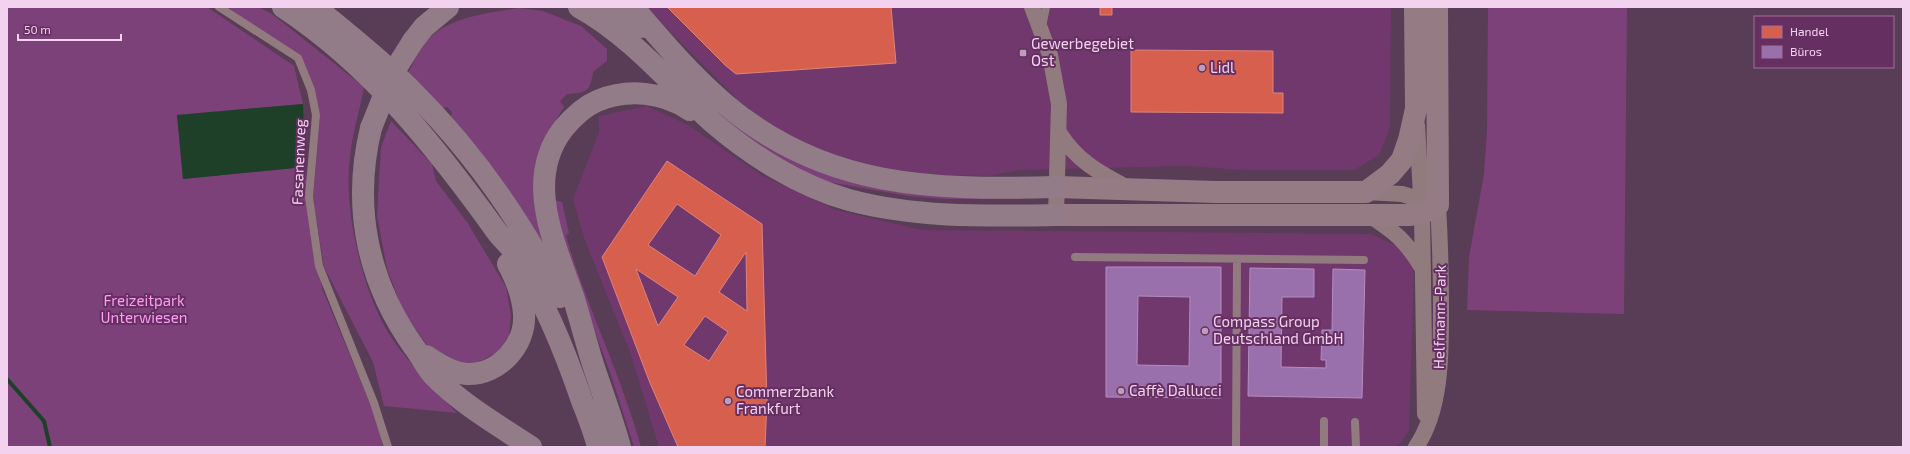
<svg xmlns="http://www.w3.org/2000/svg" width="1910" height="454" font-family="'Exo 2',sans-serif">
<rect width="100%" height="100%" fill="#593c56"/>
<path fill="#70386c" d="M645,7H1391L1390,127L1379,155L1354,170H1243L1187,166L1020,170L988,176L910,174L850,161L787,137L738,100Z
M647,106L688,125L763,176L836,210L922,230L1371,234L1399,247L1414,268L1409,431L1400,443L1394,447H659L630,352L584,238L573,199L599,132V116Z"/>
<path fill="#7d4179" d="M7,7H207L294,66L303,104L177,115L183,179L305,167L322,288L378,423L383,447H7Z
M225,7H258L272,14L364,87C360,110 352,134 350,158C343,209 363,295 391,337C410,365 434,389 457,413L384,406L373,362L324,267L313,198L320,116L315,90L300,56Z
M1488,7H1627L1624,314L1467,310L1469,257L1484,174L1487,130Z
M519,8L543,11L581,26L607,49V61L593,72C590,92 586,93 567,94L560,101L564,107L556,120L559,122L546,249L450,120L452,112L447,107L441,108L407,74C414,64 419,48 427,40C451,16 488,13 519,8Z
M714,110L752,137L870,186L938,196L1021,197V199H944L908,196L823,181L750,142Z
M391,121L432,164L436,181L467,222L506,287L511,315L509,336L498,352L472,365L449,360L427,345L404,313L387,269L377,216L381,147Z
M551,199L562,202L569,233L566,236C587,308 621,374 641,447H634L611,375L586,308Z"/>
<path fill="#1f4028" d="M303,104L305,167L183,179L177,115Z"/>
<path fill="#d6604d" stroke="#df827e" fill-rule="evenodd" d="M667,7H891L896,63L736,74L725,65Z
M1100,7H1112V15H1100Z
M1131,50L1273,51V93H1283V113L1131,112Z
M667,161L762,224L767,402L765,447H678L650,383L602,257ZM677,204L721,235L695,276L648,245ZM746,252L747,311L719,292ZM636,269L678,297L658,326ZM705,316L728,332L709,361L684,345Z"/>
<path fill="#9970ab" stroke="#b48dbf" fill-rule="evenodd" d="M1106,267H1221V398L1106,397ZM1138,296L1190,297L1189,366L1137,365Z
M1250,268L1314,269V297H1282L1281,367L1326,368V360H1321L1322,330H1332L1333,269L1365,270L1362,398L1248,396Z"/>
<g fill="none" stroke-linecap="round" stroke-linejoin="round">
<path stroke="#1f4028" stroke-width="4" d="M7,379L44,421L50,447"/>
<path stroke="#927b7f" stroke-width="8" d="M219,7L298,58L311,90L316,115L309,197L319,266L374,403L388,447
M1042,27L1046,7
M1075,257L1364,260
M1324,421V447
M1355,422L1356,447
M1236,447L1237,259"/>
<path stroke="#927b7f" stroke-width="16" d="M1032,7L1050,55L1059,104L1056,215
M1417,125L1422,213L1425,414
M1060,134C1078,162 1100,173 1128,188
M1366,192L1402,194L1438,205C1440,239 1441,274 1441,308C1441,352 1442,409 1416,447
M1369,215C1395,232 1405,240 1421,266"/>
<path stroke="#957c84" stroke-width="22" d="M1057,187L1215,192H1366L1390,174L1402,160L1409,140L1416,109L1415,7
M1056,215H1409C1420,214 1429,211 1438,205L1437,7"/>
<path stroke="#927c88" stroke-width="22" d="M283,7C371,65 436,147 497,232C503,240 511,246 516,255C544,300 565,351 582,401C588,416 594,431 598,447
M315,7C347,33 380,59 409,88C471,149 521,220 560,297
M579,7C630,35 669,82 711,121C750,155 799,186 849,200C916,218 988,216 1056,215
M613,7L641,27
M633,7C662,41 691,75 725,104C825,189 933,190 1057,187
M413,41L424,27L448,7
M371,128C352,206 367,281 414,347C421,356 427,369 435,377C463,405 498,425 531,447
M426,356C438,364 452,373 467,374C499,375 526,345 524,314C523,297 516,279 508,264
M620,447C612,417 600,387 591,358C585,338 580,319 574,299C556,246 523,181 563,129C573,117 583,107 597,101C628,88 663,92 690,110"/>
<path stroke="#927c88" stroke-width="22" d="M371,128L393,73L413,41"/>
</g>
<g fill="#bd9eb9" stroke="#662f61" stroke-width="1.5">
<rect x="1019" y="49" width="8" height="8" rx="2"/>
<circle cx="1202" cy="68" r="4"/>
<circle cx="1205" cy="331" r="4"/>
<circle cx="1121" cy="391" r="4"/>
<circle cx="728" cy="401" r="4"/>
</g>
<g text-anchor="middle" stroke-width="4" stroke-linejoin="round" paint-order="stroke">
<g font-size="15" fill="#f3d2ef" stroke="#662f61" text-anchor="start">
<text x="1031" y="49">Gewerbegebiet<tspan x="1031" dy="17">Ost</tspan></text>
<text x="1210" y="73">Lidl</text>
<text x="1213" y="327">Compass Group<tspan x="1213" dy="17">Deutschland GmbH</tspan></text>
<text x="1129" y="396">Caffè Dallucci</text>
<text x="736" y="397">Commerzbank<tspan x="736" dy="17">Frankfurt</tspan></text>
</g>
<g font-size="15" fill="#f3d2ef" stroke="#662f61">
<text transform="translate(299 162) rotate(-88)" y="5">Fasanenweg</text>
<text transform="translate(1440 317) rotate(-89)" y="5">Helfmann-Park</text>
</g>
<g font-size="15" fill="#fd9df4" stroke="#662f61">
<text x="144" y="306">Freizeitpark<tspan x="144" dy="17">Unterwiesen</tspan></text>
</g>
</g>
<rect width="1910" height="454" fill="none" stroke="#f3d2ef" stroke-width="16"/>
<rect x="1754" y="16" width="140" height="52" fill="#662f61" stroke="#9e709a"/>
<rect x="1762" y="26" width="20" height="12" fill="#d6604d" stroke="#9e709a"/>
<text x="1790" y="36" font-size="12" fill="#f3d2ef">Handel</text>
<rect x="1762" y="46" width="20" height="12" fill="#9970ab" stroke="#9e709a"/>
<text x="1790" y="56" font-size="12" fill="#f3d2ef">Büros</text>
<path d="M18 34v6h103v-6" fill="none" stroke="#f3d2ef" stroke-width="2"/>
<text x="24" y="34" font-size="12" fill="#f3d2ef" stroke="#662f61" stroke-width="3" paint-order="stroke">50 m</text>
</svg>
